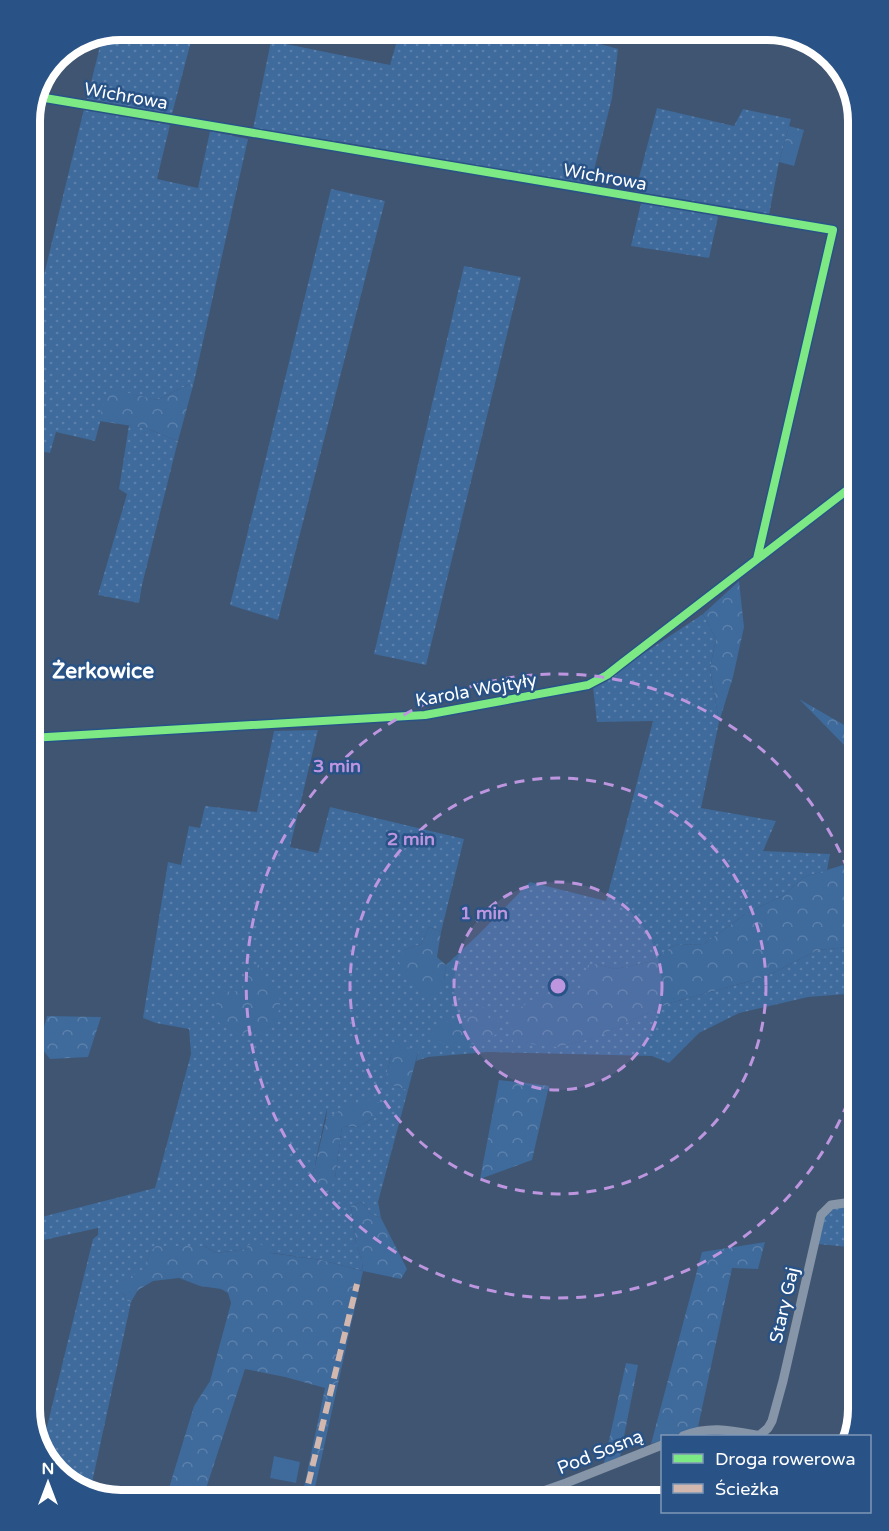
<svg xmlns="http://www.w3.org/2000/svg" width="889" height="1531" font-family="'Varela Round',sans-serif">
<defs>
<pattern id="grass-dots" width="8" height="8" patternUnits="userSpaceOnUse" patternTransform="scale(1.5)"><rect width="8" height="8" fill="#3e6a9c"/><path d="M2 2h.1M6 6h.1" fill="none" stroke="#5b80ab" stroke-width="1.8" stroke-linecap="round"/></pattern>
<pattern id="forest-crowns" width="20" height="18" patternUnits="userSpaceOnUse" patternTransform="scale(1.5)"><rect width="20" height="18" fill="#3e6a9c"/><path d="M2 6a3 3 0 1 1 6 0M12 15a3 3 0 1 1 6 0" fill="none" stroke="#5b80ab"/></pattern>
</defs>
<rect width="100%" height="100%" fill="#3f5571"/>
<path fill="url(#grass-dots)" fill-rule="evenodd" d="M121,30H194L172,114L87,99L102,38Z
M400,30H551L618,49L612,98L590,186L342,142L253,129L271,41L390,65Z
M657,108L734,126L743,109L791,119L779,162L769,215L635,193Z
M84,109L170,125L157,179L198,188L210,131L248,139L194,382L157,400L109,389L95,441L56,432L50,453L30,449V333Z
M331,189L385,201L278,620L230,605Z
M641,203L713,213L718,217L709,258L631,246Z
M464,266L521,277L426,665L374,654Z
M129,425L146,428L178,441L142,585L139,603L98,595L127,494L119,489Z
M703,614L716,639L710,668L719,722L701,808L776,821L763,851L830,854L827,870L804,877L784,895L747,913L704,944L674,945L653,961L615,969L596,964L579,991L572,995H541L558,1047L593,1038L670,1003L765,977L818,950L859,946V993L808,997L739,1013L699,1033L669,1063L652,1056L488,1052L428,1057L416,1061L418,1052H392L386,1077L387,1081L394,1086L408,1090L378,1202L381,1218L371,1214L362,1202L351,1206L356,1244L362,1260L363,1271L321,1260L246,1249L216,1253L204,1246L150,1252L144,1270L125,1280L119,1292L124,1294L126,1300L131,1302L90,1492L71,1486L41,1451L93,1239L98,1235V1228L30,1243V1220L155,1188L191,1054L189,1029L156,1023L143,1018L168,862L181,865L189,826L200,828L205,806L257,812L274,731L318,730L290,847L318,853L330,807L464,839L441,932L429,927L421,944L404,950L444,981L446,965L478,935L530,882L606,901L653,721L597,722L593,687ZM327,1108L326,1119L377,1116L358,1127L342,1126L335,1178L313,1174Z
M859,1204V1248L818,1244L825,1215L834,1207Z"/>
<path fill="url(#forest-crowns)" d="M789,126L804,130L794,166L779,162Z
M194,382L178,441L146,428L99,421L108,388L157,400Z
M739,581L744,627L733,677L719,722L710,668L716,639L703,614Z
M799,699L858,733L859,732V770L848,800L846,747Z
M859,860V946L818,950L765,977L670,1003L594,1038L558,1047L513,1042L511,1013L541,995H572L579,990L588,965L596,964L615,969L653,961L674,945L704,944L747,913L784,895L804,877Z
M429,927L441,932L437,957L446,965L444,981L432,1001L409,979L399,962L404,950L421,944Z
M251,965H261L262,974C276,982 285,999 277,1015C274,1022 265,1028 261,1034L235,1033L215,1020V1008L220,992L242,991Z
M479,1007L486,1008L489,1019L500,1022L499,1032L484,1043L454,1046L442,1043L435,1038L431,1030L437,1024L465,1018Z
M47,1016L101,1017L88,1057L50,1059L39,1045Z
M400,1044L418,1052L408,1090L394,1086L386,1081V1077L392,1052Z
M499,1080L549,1086L532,1160L480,1179Z
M369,1100L382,1103L377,1116L358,1127L342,1126L335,1178L330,1190L318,1193L313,1174L326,1119L353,1102Z
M362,1202L371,1214L381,1218L407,1269L401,1279L363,1271L312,1501H301L325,1388L285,1377L245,1369L202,1501H165L194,1406L210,1381L231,1303L228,1293L221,1289L200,1286L179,1278L153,1281L138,1290L131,1302L126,1300L124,1294L118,1292L124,1280L144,1269L150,1252L156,1246H204L216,1253L246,1249L248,1245C259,1242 264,1244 271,1253L321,1260L363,1271L362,1260L356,1244L351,1206Z
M765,1242L758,1269L732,1268L698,1427L673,1436H662V1440L651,1444L702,1252Z
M626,1363L638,1365L620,1457L604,1463Z"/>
<path fill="#3e6a9c" d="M274,1456L300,1462L296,1483L270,1478Z"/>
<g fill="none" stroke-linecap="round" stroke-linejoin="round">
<path stroke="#8695a7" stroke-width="9" d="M39,97L833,230L757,559
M30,738L425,715L588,685L607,675L621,664L859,481
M756,1435H760L768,1428L772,1421L783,1381L821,1215L831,1205L859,1201
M683,1436C709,1426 729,1430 756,1435
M515,1501L566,1483L662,1445"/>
<path stroke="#d1b7ad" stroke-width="6" stroke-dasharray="12 6" stroke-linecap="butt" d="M304,1501L357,1284"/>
<g stroke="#295387" stroke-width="11">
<path id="cycleway" d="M39,97L833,230L757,559
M30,738L425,715L588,685L607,675L621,664L859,481"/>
</g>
<use href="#cycleway" stroke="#7ce984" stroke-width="8"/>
</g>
<circle cx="558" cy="986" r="104" fill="#bd96df" fill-opacity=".12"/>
<g fill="none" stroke="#bd96df" stroke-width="3" stroke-dasharray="10 8">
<circle cx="558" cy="986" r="104"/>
<circle cx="558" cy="986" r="208"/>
<path d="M859 1069A312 312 0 1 1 859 903"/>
</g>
<g text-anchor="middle" stroke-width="5" stroke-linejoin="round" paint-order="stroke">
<g font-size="18" fill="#fff" stroke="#295387">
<text transform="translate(126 96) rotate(10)" y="6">Wichrowa</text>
<text transform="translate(605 177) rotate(10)" y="6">Wichrowa</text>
<text transform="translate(476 690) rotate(-10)" y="6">Karola Wojtyły</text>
<text transform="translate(784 1305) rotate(-77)" y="6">Stary Gaj</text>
<text transform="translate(600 1452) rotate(-22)" y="6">Pod Sosną</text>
</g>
<g font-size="21" font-weight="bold" fill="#fff" stroke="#295387">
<text x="103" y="678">Żerkowice</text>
</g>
</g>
<path d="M0 0H889V1531H0ZM121 40H767A81 81 0 0 1 848 121V1409A81 81 0 0 1 767 1490H121A81 81 0 0 1 40 1409V121A81 81 0 0 1 121 40Z" fill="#295387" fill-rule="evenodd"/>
<path fill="none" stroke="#fff" stroke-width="8" d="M121 40H767A81 81 0 0 1 848 121V1409A81 81 0 0 1 767 1490H121A81 81 0 0 1 40 1409V121A81 81 0 0 1 121 40Z"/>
<circle cx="558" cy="986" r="9" fill="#bd96df" stroke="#295387" stroke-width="3"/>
<g font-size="18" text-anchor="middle" font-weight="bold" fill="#bd96df" stroke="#295387" stroke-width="5" stroke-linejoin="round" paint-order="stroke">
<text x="337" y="772">3 min</text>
<text x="411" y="845">2 min</text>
<text x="484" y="919">1 min</text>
</g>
<rect x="661" y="1435" width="210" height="78" fill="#295387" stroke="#7f98b7" stroke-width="1.5"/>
<rect x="673" y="1454" width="30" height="9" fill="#7ce984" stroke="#7f98b7" stroke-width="1.5"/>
<text x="715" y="1465" font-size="18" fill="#ffffff">Droga rowerowa</text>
<rect x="673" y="1484" width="30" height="9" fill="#d1b7ad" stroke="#7f98b7" stroke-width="1.5"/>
<text x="715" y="1495" font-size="18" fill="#ffffff">Ścieżka</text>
<g transform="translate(48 1483)" stroke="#295387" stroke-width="4.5" paint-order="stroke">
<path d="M0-4.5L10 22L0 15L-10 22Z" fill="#ffffff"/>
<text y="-9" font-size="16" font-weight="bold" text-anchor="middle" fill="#ffffff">N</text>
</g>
</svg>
